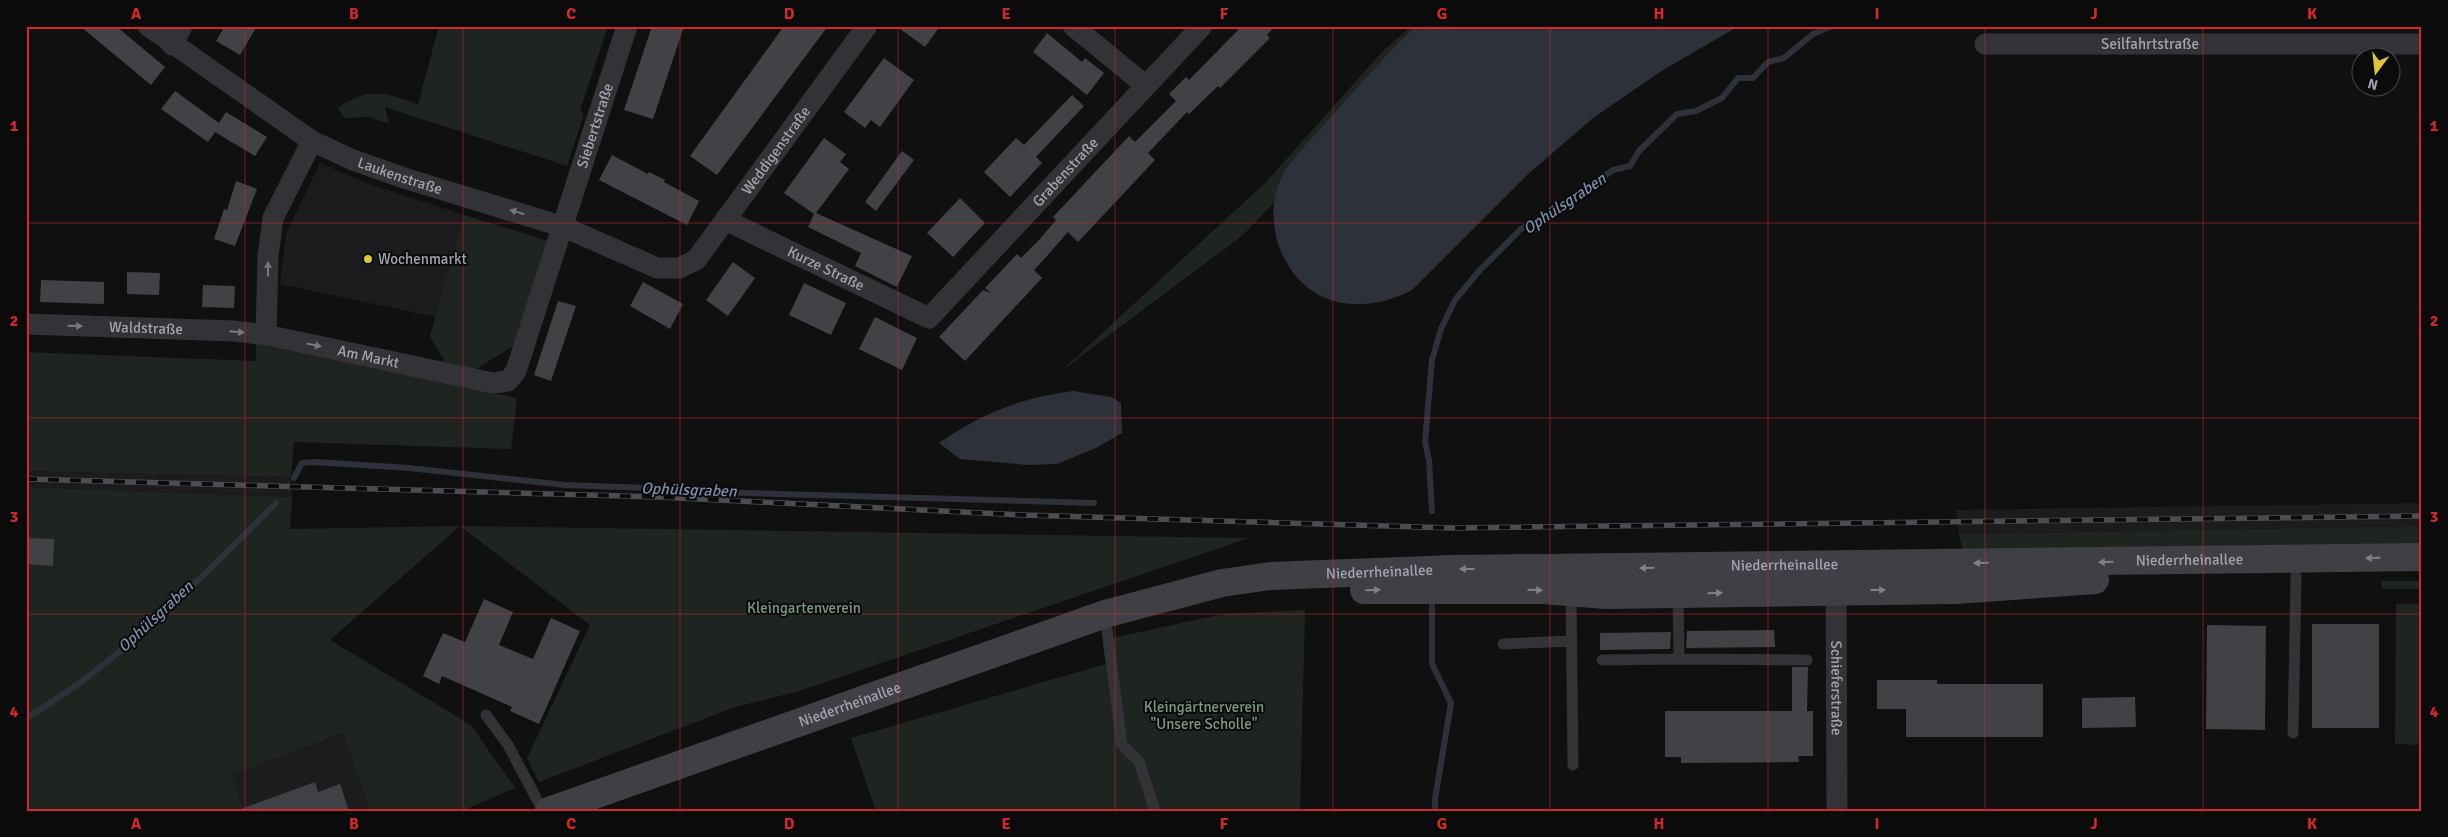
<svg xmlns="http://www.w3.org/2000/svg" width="2448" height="837" font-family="Signika,sans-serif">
<rect width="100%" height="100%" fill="#101011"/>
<path fill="#1c1c1e" d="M320,163L364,182L464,215L436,317L280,284L286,234Z
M26,471L291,477L292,497L26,487Z
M2422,503V526L1959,534L1956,510Z
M345,733L370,811H244L232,775Z"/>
<path fill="#1e2520" d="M439,26H608L580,110L584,114L567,166L385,107L389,124L370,117L344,118L338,108C371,86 383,93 418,104Z
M1411,26H1441L1243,235L1060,372L1266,182L1381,53Z
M464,215L548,241L517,344L474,370L444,365L445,362L430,336Z
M256,344L517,398L511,449L294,442L291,477L26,471V352L256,361Z
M26,487L292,497L290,529L460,526L1249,538L799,691L735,707L539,782L527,758L590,625L460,526L330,640L471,725L515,788L462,811H370L344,733L232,775L244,811H26Z
M2422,526V551L1964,556L1959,534Z
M2381,581H2422V589H2382Z
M2396,604H2422V745L2395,744Z
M1305,610L1300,811H876L851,738L1106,664L1102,642L1117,637L1223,614Z"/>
<path fill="#2d323a" d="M1416,26H1739L1663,70L1593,118L1526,176L1412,290C1381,306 1344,311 1314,292C1277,269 1262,212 1283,174C1293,157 1310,141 1322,127C1353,92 1383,58 1416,26Z
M1073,391L1111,397L1121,403L1122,433L1096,448L1057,464L1028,465L960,459L939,443C982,413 1021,398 1073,391Z"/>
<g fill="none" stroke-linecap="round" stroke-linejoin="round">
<path stroke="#2d323a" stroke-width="6" d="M294,478L302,463L315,462L409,468L565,485L648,488L710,492L1094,503
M1432,511L1429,460L1425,442L1432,360L1441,329L1455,300L1480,270L1521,229L1561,207L1613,170L1630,166L1639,151L1677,114L1696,111L1722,98L1738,78H1753L1768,62L1784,58L1813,34L1832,26
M1432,602V664L1451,703L1435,799V811
M26,718C120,663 199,580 276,503"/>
</g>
<path fill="#414246" d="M80,26H116L165,67L151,85Z
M225,26H257L240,55L216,41Z
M652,26H684L653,119L624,110Z
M784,26H828L717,175L690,156Z
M896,26H940L925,47Z
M1242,26H1275L1267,35L1270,38L1220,88L1218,86L1189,114L1187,112L1148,153L1155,160L1078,242L1068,232L1046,257L1034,270L1042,278L965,361L939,337L983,290L991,293L985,288L1017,254L1021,258L1039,240L1056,220L1053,217L1129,136L1135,142L1176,101L1169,94L1186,77L1189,80Z
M1047,33L1082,62L1085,58L1104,73L1087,95L1033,52Z
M884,58L914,80L880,127L871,120L865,128L844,112Z
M175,91L219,123L226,112L267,137L255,156L215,132L208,142L161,109Z
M1072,95L1084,106L1036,157L1042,163L1010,197L984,172L1016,138L1024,145Z
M824,138L846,154L840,162L849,169L816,213L912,256L897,287L855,266L861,253L808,227L814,214L784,193Z
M902,151L914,160L876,211L865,202Z
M612,155L648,174L649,172L665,180L664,182L699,201L687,225L599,180Z
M236,181L257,189L235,246L214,239L224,209L227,210Z
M960,198L985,223L953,257L927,233Z
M733,262L755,278L728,316L706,300Z
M127,272L160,273L159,295L127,294Z
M41,280L104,282V304L40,302Z
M643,282L683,304L670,329L630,306Z
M804,283L846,303L831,335L789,315Z
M203,285L235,286L234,308L202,307Z
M558,301L576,306L551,381L534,375Z
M875,317L917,338L902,370L859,349Z
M26,538L54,539L53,566L26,564Z
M484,599L513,612L499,645L533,659L551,618L580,631L539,724L510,711L512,707L442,676L439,684L423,676L443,633L465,642Z
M2312,624H2379V728H2312Z
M2207,625L2266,626L2265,730L2206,729Z
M1774,630L1775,647L1686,648L1687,631Z
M1671,632L1670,649L1600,650V633Z
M1792,667H1808L1807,711H1813V756H1798L1799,762L1681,763V757H1665V711H1792Z
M1877,680H1937V684H2043V737H1906V709H1877Z
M2135,697L2136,727L2082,728V698Z
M315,782L318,792L340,784L349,811H241V809Z"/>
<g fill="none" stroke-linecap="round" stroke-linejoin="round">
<path stroke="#333337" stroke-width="11" d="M1571,593L1573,765
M1105,614L1122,745L1139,761L1155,811
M1503,644L1572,641
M1679,659L1807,660
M1602,660L1679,659L1678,594
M486,715L508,745L543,811
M2293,733L2296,576"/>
<g stroke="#333337" stroke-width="21">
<path id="s1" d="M148,26L312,141L353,160L404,178L564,227L657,268H679L696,260L867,26"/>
<path d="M1073,26L1145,85"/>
<path id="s2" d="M1985,44H2422"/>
<path d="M172,45L182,26"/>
<path id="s3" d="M725,220L929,318L1202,26"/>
<path id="s4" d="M26,324L234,331L266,335L493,383L508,381L516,371L627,26"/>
<path d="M266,335L268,256L273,218L312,141"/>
<path id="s5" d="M1836,576L1837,811"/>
</g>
<g stroke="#3f4045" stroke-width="28">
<path d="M1364,590H1543L1606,595L1955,590L2095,580"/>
<path id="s6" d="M549,811L1105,614L1222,583L1270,576L1454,569L2422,557"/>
</g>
<g stroke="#4c4d52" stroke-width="5.5">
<path id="rail" d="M26,479L659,497L1023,515L1452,528L2422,516"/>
</g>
<use href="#rail" stroke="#0b0b0c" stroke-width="4" stroke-dasharray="11" stroke-linecap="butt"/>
</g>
<defs><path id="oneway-solid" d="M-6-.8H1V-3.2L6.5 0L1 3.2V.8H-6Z" transform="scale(1.25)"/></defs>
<g fill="#767780">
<use href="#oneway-solid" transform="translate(517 212) rotate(-163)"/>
<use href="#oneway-solid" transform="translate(268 269) rotate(-89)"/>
<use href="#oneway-solid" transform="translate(75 326) rotate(2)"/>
<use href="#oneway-solid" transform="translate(237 332) rotate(5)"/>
<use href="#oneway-solid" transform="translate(314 345) rotate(12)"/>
</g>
<g fill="#7f818b">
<use href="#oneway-solid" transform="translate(2373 558) rotate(179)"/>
<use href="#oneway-solid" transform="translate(2106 562) rotate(179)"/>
<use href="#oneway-solid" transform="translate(1981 563) rotate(179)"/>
<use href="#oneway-solid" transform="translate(1647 568) rotate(179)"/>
<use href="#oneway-solid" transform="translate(1467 569) rotate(180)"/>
<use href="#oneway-solid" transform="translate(1373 590) rotate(-1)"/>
<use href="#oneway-solid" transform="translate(1535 590) rotate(1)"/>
<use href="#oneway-solid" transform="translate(1878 590)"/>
<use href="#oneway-solid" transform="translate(1715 593) rotate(-1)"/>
</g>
<path fill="none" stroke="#d62828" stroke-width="1" stroke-opacity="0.55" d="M245,26V811M463,26V811M680,26V811M898,26V811M1115,26V811M1333,26V811M1550,26V811M1768,26V811M1985,26V811M2203,26V811M26,223H2422M26,418H2422M26,614H2422"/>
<circle fill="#dec43a" stroke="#0b0b0c" stroke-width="2" cx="368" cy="259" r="5"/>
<g text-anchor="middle" stroke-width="4" stroke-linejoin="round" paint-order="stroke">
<g font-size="15" fill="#a2a4b0" stroke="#0b0b0c">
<text dy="5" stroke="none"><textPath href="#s2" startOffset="165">Seilfahrtstraße</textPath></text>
<text dy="5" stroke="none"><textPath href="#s4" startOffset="758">Siebertstraße</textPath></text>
<text dy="5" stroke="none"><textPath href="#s1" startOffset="745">Weddigenstraße</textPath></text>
<text dy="5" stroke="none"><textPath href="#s3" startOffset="426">Grabenstraße</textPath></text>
<text dy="5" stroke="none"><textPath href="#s1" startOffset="295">Laukenstraße</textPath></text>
<text dy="5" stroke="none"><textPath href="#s3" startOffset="112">Kurze Straße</textPath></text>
<text dy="5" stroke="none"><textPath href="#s4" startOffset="120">Waldstraße</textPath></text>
<text dy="5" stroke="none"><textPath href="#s4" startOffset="345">Am Markt</textPath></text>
<text dy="5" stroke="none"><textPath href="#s6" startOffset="1679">Niederrheinallee</textPath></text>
<text dy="5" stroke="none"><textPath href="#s6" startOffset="1274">Niederrheinallee</textPath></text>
<text dy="5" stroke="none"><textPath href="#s6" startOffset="869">Niederrheinallee</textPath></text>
<text dy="5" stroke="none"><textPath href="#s5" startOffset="112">Schieferstraße</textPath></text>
<text dy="5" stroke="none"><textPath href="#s6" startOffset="319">Niederrheinallee</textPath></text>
</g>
<g font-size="15" fill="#a2a4b0" stroke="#0b0b0c" text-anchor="start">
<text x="378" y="264">Wochenmarkt</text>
</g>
<g font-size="15" fill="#7b9a82" stroke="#0b0b0c">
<text x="804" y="613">Kleingartenverein</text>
<text x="1204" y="712">Kleingärtnerverein<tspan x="1204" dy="17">"Unsere Scholle"</tspan></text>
</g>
<g font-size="16" font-style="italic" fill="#7c8ca9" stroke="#0b0b0c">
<text transform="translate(1564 203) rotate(-34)" y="6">Ophülsgraben</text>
<text transform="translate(689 489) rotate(2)" y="6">Ophülsgraben</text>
<text transform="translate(155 616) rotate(-43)" y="6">Ophülsgraben</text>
</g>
</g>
<rect width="2448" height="837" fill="none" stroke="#0b0b0c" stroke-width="55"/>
<g transform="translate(2376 72) rotate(195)"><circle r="24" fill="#0b0b0c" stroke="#47484e"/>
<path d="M0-4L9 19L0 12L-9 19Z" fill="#dec43a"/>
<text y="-8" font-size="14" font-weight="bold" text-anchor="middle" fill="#a2a4b0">N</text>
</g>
<rect x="28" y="28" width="2392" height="782" fill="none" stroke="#d62828" stroke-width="2"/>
<g font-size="16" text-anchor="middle" font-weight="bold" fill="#d62828">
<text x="136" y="19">A</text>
<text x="354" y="19">B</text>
<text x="571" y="19">C</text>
<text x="789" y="19">D</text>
<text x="1006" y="19">E</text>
<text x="1224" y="19">F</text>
<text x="1442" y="19">G</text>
<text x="1659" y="19">H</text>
<text x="1877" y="19">I</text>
<text x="2094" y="19">J</text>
<text x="2312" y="19">K</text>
<text x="14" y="131">1</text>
<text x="2434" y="131">1</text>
<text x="14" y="326">2</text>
<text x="2434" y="326">2</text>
<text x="14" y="522">3</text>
<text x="2434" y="522">3</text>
<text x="14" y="717">4</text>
<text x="2434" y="717">4</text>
<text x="136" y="829">A</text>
<text x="354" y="829">B</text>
<text x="571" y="829">C</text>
<text x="789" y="829">D</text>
<text x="1006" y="829">E</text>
<text x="1224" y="829">F</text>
<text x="1442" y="829">G</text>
<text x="1659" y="829">H</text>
<text x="1877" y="829">I</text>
<text x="2094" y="829">J</text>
<text x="2312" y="829">K</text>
</g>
</svg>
